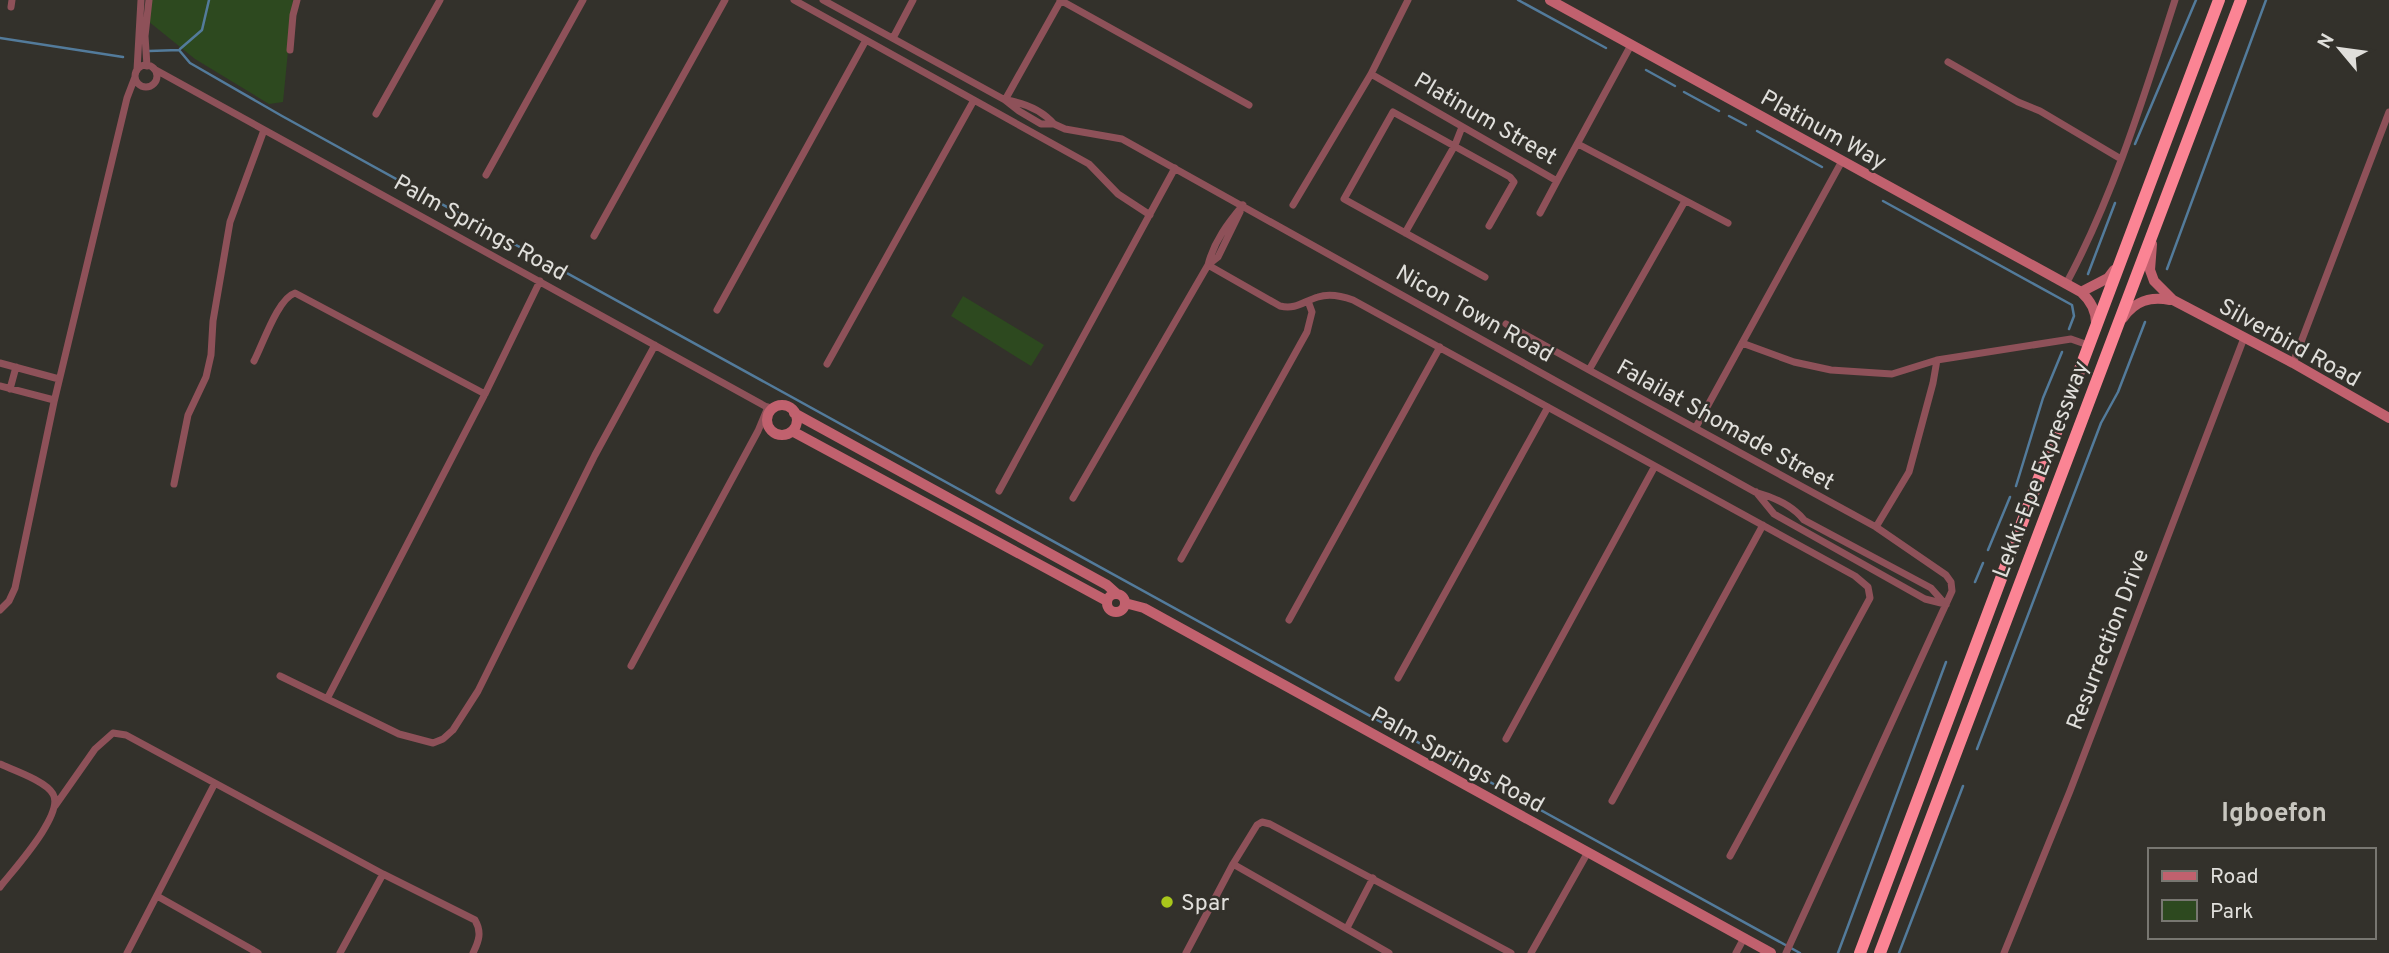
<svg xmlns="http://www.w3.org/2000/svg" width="2389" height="953" font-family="Overpass,sans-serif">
<rect width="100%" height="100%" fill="#33312b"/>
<path fill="#2d491f" d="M150,0H293L283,102L269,104L195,59L148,21Z
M963,296L1044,345L1031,366L951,316Z"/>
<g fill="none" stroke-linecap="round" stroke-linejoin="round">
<path stroke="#537b9b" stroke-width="2.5" d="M1518,0L1606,48
M0,38L123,57
M180,49L202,30L209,0
M149,51L179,50L190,63L282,116L1800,953
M1646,70L1675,86
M1684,92L1719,111
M1729,116L1746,125
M1757,131L1822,167
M2135,144L2196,0
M1883,201L2072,305L2074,316L2069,329
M2167,269L2266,0
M2088,274L2115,203
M2016,486L2043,398L2062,352
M1988,550L2010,497
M1975,582L1983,563
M1977,749L2101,423L2118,392L2145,322
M1838,953L1946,662
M1899,953L1963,786"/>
<path stroke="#8e5159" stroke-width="7" d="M794,0L1089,164L1118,194L1150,215
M823,0L1005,100L1019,111L1041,124H1054L1065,129L1122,139L1755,492C1773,497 1793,506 1804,520L1931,588L1946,605
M1060,0L1249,105
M11,7L12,0
M893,38L913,0
M290,50L293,15L297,0
M1948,62L2018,102L2040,111L2121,159
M135 76a11 11 0 1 1 22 0a11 11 0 1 1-22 0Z
M147,66L145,36L149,0
M154,69L772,410
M137,70L141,0
M1371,74L1557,181L1631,45
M1005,100L1061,0
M1006,100C1025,103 1041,109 1054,124
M376,114L440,0
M1578,144L1728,223
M486,175L583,0
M1685,201L1589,370L1876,527L1946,575L1951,582L1952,591L1786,953
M1293,205L1371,74L1408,0
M1540,213L1557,181
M1405,233L1455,145L1462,127
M594,236L725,0
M1209,264L1218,257L1240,212
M1208,265L1280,306C1296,310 1304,301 1318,297C1330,293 1342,296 1353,300L1855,576L1868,587L1870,598L1730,856
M1485,277L1344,199L1393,112L1510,177L1514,182L1489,226
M2066,284C2114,195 2144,96 2175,0
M717,310L866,40
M1506,324L1589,370
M1742,343L1794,362L1831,370L1892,374L1937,360L2071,339L2088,345
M254,361C263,344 278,298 295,293L485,394
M0,363L59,379
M2293,363L2389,112
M827,364L974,100
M0,386L54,400
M10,389L16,367
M1696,427L1842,161
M174,484L188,415L206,377L211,355L213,321L230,222L264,130
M999,491L1175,168
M1756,492L1774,514L1925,599L1945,604
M1073,498L1208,265C1214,241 1228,223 1243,205
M1876,527L1909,472L1933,383L1937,360
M1181,559L1307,332L1312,312L1308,301
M0,610L9,601L15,588L54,402L127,98L135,77
M1289,620L1440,347
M631,666L758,431L768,407
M280,676L399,734L433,743L443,739L453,730L478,691L595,455L655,345
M1398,678L1548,407
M327,699L485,394L540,281
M1506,739L1655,466
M0,764C13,770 46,781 53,794C65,814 13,870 0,887
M1612,801L1763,525
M55,806L95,749L113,733L126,735L383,874L475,920C482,932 479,941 473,953
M1233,864L1257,825L1262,822L1270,824L1511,953
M157,896L258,953
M1347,928L1373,878
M127,953L215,783
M340,953L383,874
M1186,953L1233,864L1389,953
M1531,953L1588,852
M1736,953L1744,938
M2004,953L2070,791L2244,338"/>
<path stroke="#c1616e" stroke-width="10" d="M1550,0L2081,292C2091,301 2096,310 2096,323
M2152,244L2150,270L2154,281L2173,300L2293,363L2389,418
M2081,292L2108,278L2114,270
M2123,318C2135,301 2150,296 2170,300
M767 420a15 15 0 1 1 30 0a15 15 0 1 1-30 0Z
M794,413L1107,585L1117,594
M792,431L1107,601
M1107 603a9 9 0 1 1 18 0a9 9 0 1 1-18 0Z
M1125,603L1144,608L1771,953"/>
<path stroke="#fb8494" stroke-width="12" d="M1860,953L2219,0
M1880,953L2241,0"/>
</g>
<circle fill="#a9c71b" stroke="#33312b" stroke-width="2.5" cx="1167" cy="902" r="7"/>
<g text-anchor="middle" stroke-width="5" stroke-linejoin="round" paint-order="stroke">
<g font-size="23" fill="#e0dfdb" stroke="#33312b">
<text transform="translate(1486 118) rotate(30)" y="8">Platinum Street</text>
<text transform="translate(1824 129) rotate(29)" y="8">Platinum Way</text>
<text transform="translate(481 227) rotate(29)" y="8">Palm Springs Road</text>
<text transform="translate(1475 313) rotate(29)" y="8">Nicon Town Road</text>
<text transform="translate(2290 342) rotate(29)" y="8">Silverbird Road</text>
<text transform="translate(1726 424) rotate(29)" y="8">Falailat Shomade Street</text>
<text transform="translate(2040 469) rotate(-69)" y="8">Lekki-Epe Expressway</text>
<text transform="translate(2107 639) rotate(-69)" y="8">Resurrection Drive</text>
<text transform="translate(1458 759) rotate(29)" y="8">Palm Springs Road</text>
</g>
<g font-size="23" fill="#e0dfdb" stroke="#33312b" text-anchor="start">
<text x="1181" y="910">Spar</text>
</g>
<g font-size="26" font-weight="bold" fill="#c8c6bf" stroke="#33312b">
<text x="2274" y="821">Igboefon</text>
</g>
</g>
<rect x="2148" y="848" width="228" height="91" fill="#33312b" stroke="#787771" stroke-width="2"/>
<rect x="2162" y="871" width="35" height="10" fill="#c1616e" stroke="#787771" stroke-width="2"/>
<text x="2210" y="883" font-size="21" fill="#e0dfdb">Road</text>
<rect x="2162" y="900" width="35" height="21" fill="#2d491f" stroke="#787771" stroke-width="2"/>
<text x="2210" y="918" font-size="21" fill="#e0dfdb">Park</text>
<g transform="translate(2340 49) rotate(299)" stroke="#33312b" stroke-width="5" paint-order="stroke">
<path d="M0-5L12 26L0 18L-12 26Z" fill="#e0dfdb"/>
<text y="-10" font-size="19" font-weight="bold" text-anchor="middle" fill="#e0dfdb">N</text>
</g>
</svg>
